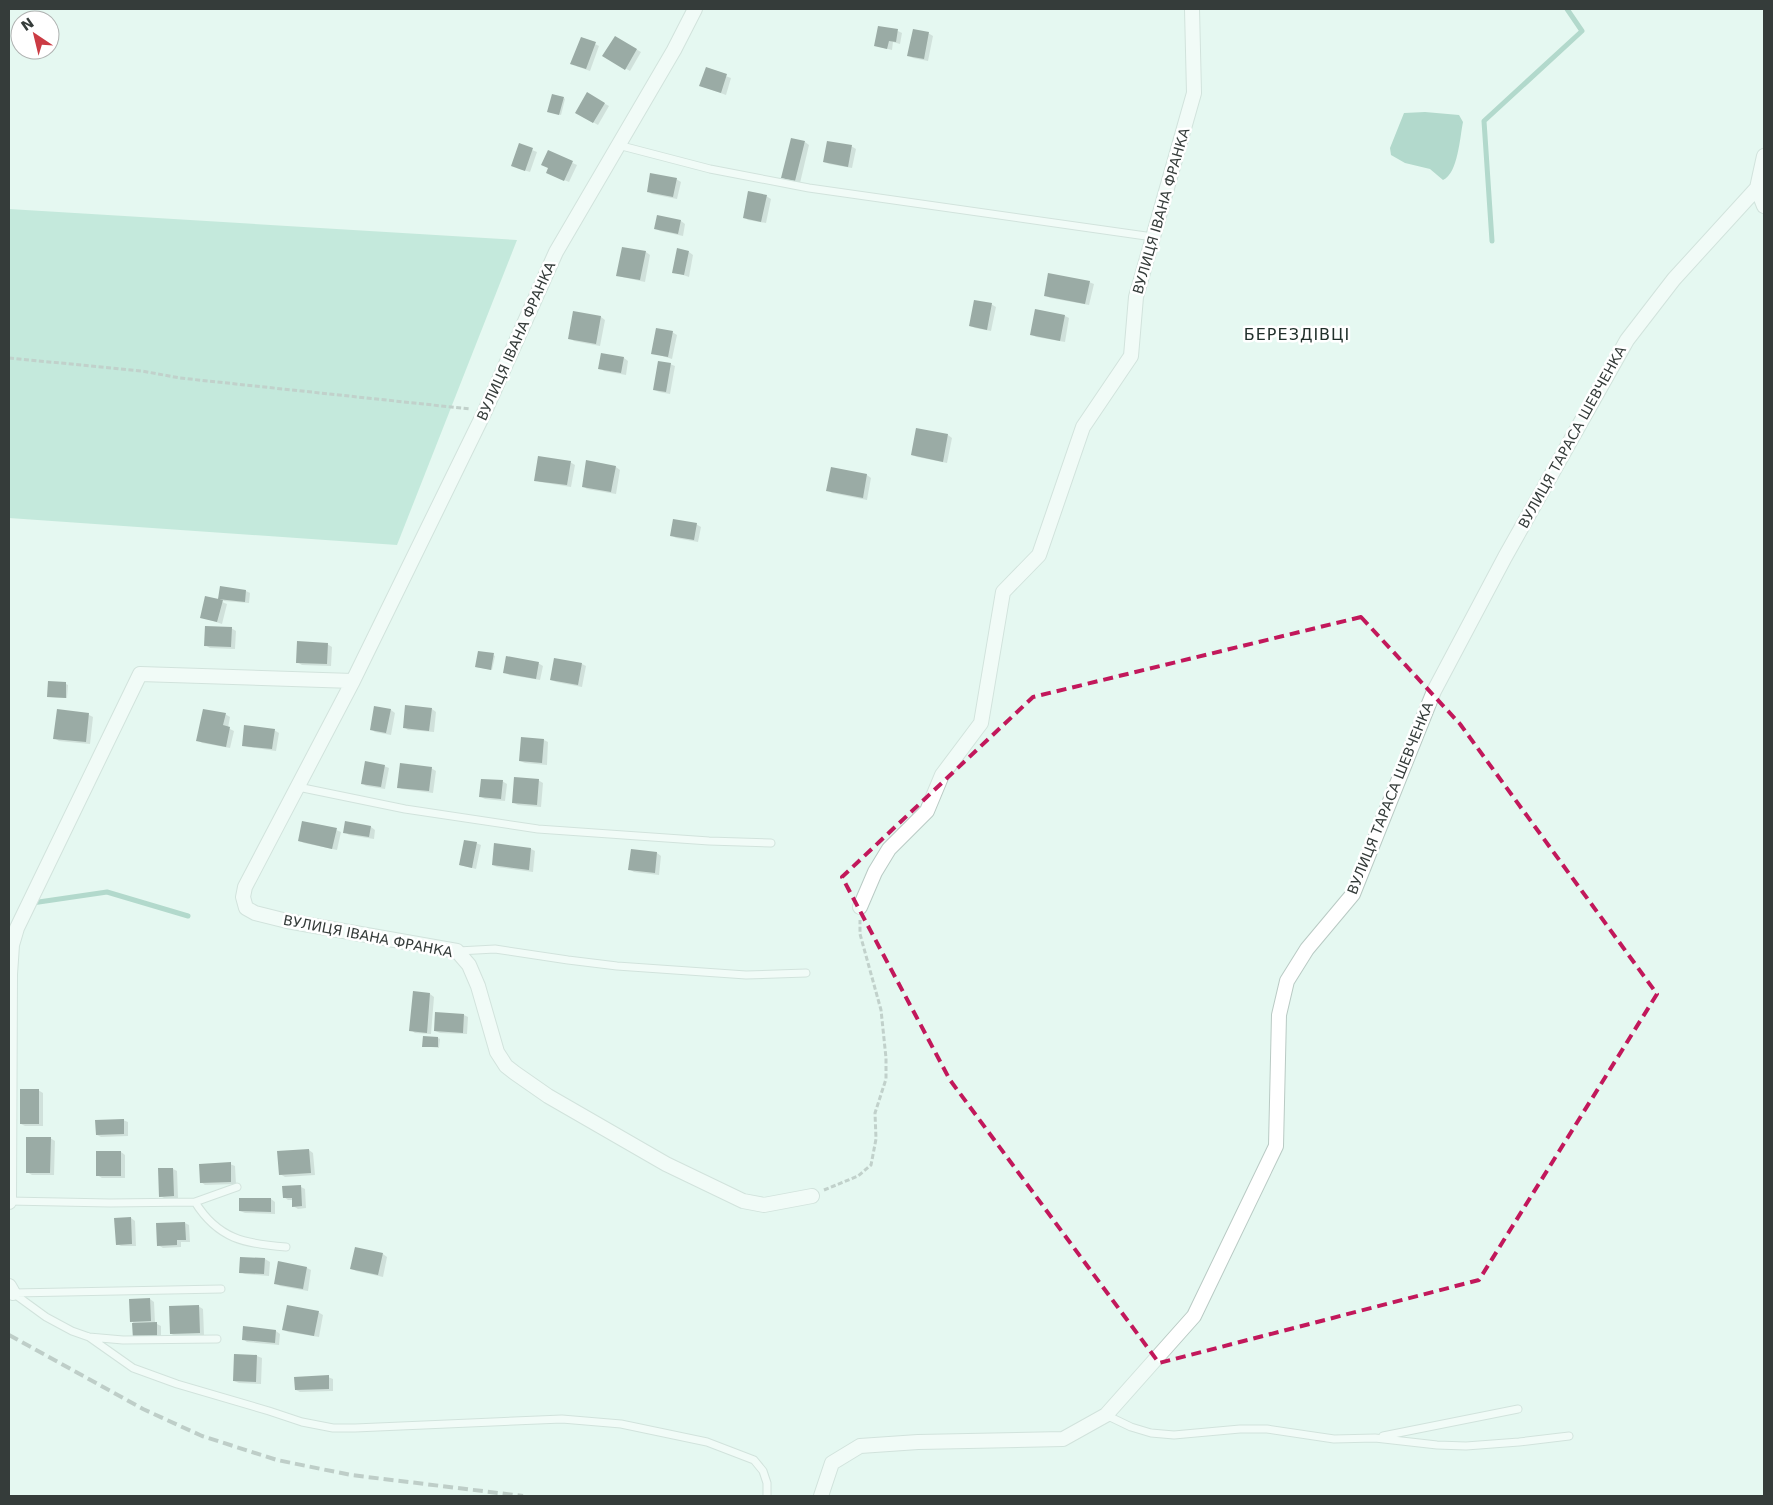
<svg xmlns="http://www.w3.org/2000/svg" width="1773" height="1505" font-family="'DejaVu Sans',sans-serif">
<rect width="100%" height="100%" fill="#e5f8f1"/>
<path fill="#9cd7c3" d="M9,209L517,240L397,545L9,518Z"/>
<path fill="#74b49f" d="M1425,112L1459,115L1463,122C1460,136 1458,174 1443,180L1430,169L1405,163L1391,155L1390,148L1404,113Z"/>
<path fill="#0003" d="M898,31L902,33L900,44L893,42L892,50L876,46Z
M928,33L933,36L928,61L913,58L909,56Z
M615,37L641,52L630,71L604,56Z
M595,44L599,46L590,71L576,66Z
M706,69L731,78L726,95L701,86Z
M587,94L609,106L598,125L577,113Z
M564,98L565,99L561,115L551,112Z
M805,142L809,145L800,183L787,180L782,177Z
M520,145L537,152L530,172L517,168Z
M851,146L856,149L852,168L829,164L824,162Z
M549,152L577,165L569,182L552,175L550,168Z
M676,179L681,182L677,199L652,194L648,191Z
M766,196L771,199L766,223L748,220L744,217Z
M681,221L685,224L683,236L660,231L656,229Z
M646,252L650,255L645,282L622,277L618,275Z
M689,252L693,255L689,277L674,272Z
M1089,282L1094,284L1089,305L1050,298L1045,295Z
M991,304L996,307L991,331L975,328L970,326Z
M1036,310L1065,316L1069,318L1065,342L1036,337L1031,334Z
M574,312L601,317L605,320L600,346L574,341L569,338Z
M672,332L677,335L672,359L653,353Z
M602,354L624,358L628,361L626,375L604,371L600,368Z
M670,364L675,366L670,394L659,392L655,390Z
M948,435L952,438L947,463L917,457L912,455Z
M570,462L575,465L571,487L540,482L536,480Z
M616,467L620,470L616,494L587,489L583,486Z
M832,469L867,475L871,478L867,500L832,493L828,490Z
M696,524L701,527L698,542L676,538L671,535Z
M246,591L250,593L249,603L224,601L220,598Z
M222,602L227,604L222,624L201,617Z
M231,628L236,631L235,649L210,648L205,645Z
M327,644L332,647L331,666L302,665L297,662Z
M493,655L495,656L492,670L476,667Z
M538,663L543,666L540,680L509,675L504,672Z
M582,664L586,666L582,687L556,682L551,680Z
M66,684L68,685L67,698L50,697Z
M432,709L436,712L434,732L408,730L404,727Z
M391,710L395,713L391,735L375,732L371,729Z
M225,714L230,717L228,728L234,731L230,748L202,743L198,740Z
M89,715L93,717L90,744L59,741L54,738Z
M274,730L279,733L276,751L248,747L243,745Z
M544,740L548,742L547,765L525,763L520,761Z
M384,766L389,768L385,789L366,786L362,783Z
M431,768L436,771L433,793L402,789L398,787Z
M538,780L543,783L541,807L518,805L514,803Z
M502,781L507,784L505,801L485,799L481,797Z
M346,823L371,827L375,830L374,839L349,835L345,832Z
M336,830L341,832L337,850L304,843L299,841Z
M476,843L481,845L476,869L460,865Z
M531,849L535,851L533,872L497,867L493,865Z
M632,850L657,853L661,856L659,875L634,872L629,869Z
M430,994L434,997L431,1034L415,1033L411,1030Z
M464,1015L468,1017L467,1034L440,1033L435,1031Z
M438,1038L440,1039L439,1048L423,1046Z
M38,1090L43,1093V1126H25L21,1124Z
M123,1120L128,1122V1136L101,1137L97,1135Z
M50,1138L55,1141L54,1175H32L27,1172Z
M309,1150L313,1153L315,1175L285,1177L280,1174Z
M121,1152L125,1155V1178H102L97,1175Z
M230,1164L235,1166L236,1184L205,1185L201,1182Z
M173,1169L177,1171L178,1198H164L160,1196Z
M301,1187L305,1189L306,1208L298,1209L293,1206V1200H288L284,1197Z
M271,1199L275,1202V1214L245,1213L240,1211Z
M131,1218L135,1221L136,1246H121L117,1244Z
M185,1223L189,1225L190,1242H181V1247L163,1248L158,1245Z
M383,1254L387,1257L383,1277L356,1271L352,1269Z
M241,1258L265,1259L270,1262L269,1276L245,1274L240,1272Z
M279,1263L307,1268L311,1270L308,1291L280,1286L275,1283Z
M150,1299L154,1302L155,1323L161,1326V1340L134,1338L133,1322L131,1321Z
M198,1306L203,1309L204,1335L176,1336L171,1334Z
M318,1312L323,1315L319,1337L288,1332L284,1330Z
M244,1328L276,1331L280,1334L279,1345L247,1342L243,1339Z
M235,1355L257,1356L262,1358L261,1384L239,1383L234,1381Z
M328,1377L333,1379V1391L300,1392L296,1390Z"/>
<g fill="none" stroke-linecap="round" stroke-linejoin="round">
<path stroke="#74b49f" stroke-width="5" d="M1492,241L1484,121L1582,31L1567,9
M32,903L107,892L188,916"/>
</g>
<path fill="#3f4e49" d="M878,26L898,29L896,42L889,41L887,49L874,46Z
M913,29L929,32L924,59L907,56Z
M615,36L637,49L625,70L602,56Z
M581,37L596,42L586,69L570,64Z
M706,67L727,74L721,93L699,86Z
M587,92L605,103L593,123L575,113Z
M552,94L564,97L559,115L547,112Z
M791,138L805,141L795,181L781,178Z
M827,141L852,145L848,167L823,162Z
M519,143L533,148L525,171L511,166Z
M548,150L573,161L564,181L546,173L548,168L541,165Z
M650,173L677,178L673,197L647,192Z
M748,191L767,195L761,222L743,218Z
M657,215L681,220L678,234L654,229Z
M622,247L646,251L640,280L616,276Z
M677,248L689,251L684,275L672,273Z
M1048,273L1090,281L1085,304L1044,296Z
M974,300L992,303L987,330L969,326Z
M1035,309L1065,315L1060,341L1030,335Z
M573,311L601,316L596,344L568,339Z
M656,328L673,331L668,357L651,354Z
M601,353L624,357L621,373L598,369Z
M658,361L671,363L666,392L653,390Z
M916,428L948,434L943,462L911,455Z
M538,456L571,461L567,485L534,481Z
M586,460L616,466L611,492L582,487Z
M831,467L867,474L863,498L826,491Z
M673,519L697,523L694,540L670,536Z
M220,586L246,590L245,602L218,599Z
M205,596L223,600L217,622L200,618Z
M205,626L232,627L231,647L204,646Z
M297,641L328,643L327,664L296,663Z
M478,651L494,653L491,670L475,667Z
M506,656L539,662L536,679L503,673Z
M554,658L582,663L578,685L550,680Z
M48,681L66,682V698L47,697Z
M405,705L432,708L429,731L403,728Z
M374,706L391,709L386,733L370,730Z
M57,709L89,713L86,742L53,739Z
M203,709L226,713L223,725L230,727L226,747L196,741Z
M244,725L275,729L272,749L242,746Z
M521,737L544,739L542,763L519,761Z
M365,761L385,765L381,787L361,784Z
M400,763L432,767L429,791L397,788Z
M514,777L539,779L537,805L512,803Z
M481,779L503,780L501,799L479,797Z
M302,821L337,828L332,849L298,841Z
M345,821L371,826L369,837L343,833Z
M464,840L477,842L472,868L459,865Z
M494,843L531,848L529,870L492,865Z
M631,849L657,852L655,873L628,870Z
M413,991L430,993L427,1033L409,1031Z
M435,1012L464,1014L463,1033L434,1031Z
M423,1036L438,1037V1047H422Z
M20,1089H39V1124H20Z
M124,1119V1134L96,1135L95,1120Z
M26,1137H51L50,1173H26Z
M309,1149L311,1173L279,1175L277,1151Z
M96,1151H121V1176H96Z
M231,1162V1182L200,1183L199,1164Z
M158,1168H173L174,1196L159,1197Z
M301,1185L302,1206L292,1207V1198H283L282,1186Z
M239,1198H271V1212L239,1211Z
M131,1217L132,1244L116,1245L114,1218Z
M185,1222L186,1240H177V1245L157,1246L156,1223Z
M355,1247L383,1253L378,1275L350,1269Z
M240,1257L265,1258L264,1274L239,1273Z
M278,1261L307,1267L303,1289L274,1284Z
M150,1298L151,1321L130,1322L129,1299Z
M199,1305L200,1333L170,1334L169,1306Z
M287,1305L319,1311L314,1336L282,1330Z
M157,1322V1338L133,1339L132,1323Z
M243,1326L276,1330L275,1343L242,1340Z
M234,1354L257,1355L256,1382L233,1381Z
M329,1375V1389L295,1390L294,1377Z"/>
<g fill="none" stroke-linecap="round" stroke-linejoin="round">
<g stroke="#b9cac4" stroke-width="9">
<path id="lane" d="M618,145L710,169L809,188L1153,237
M298,787L405,809L538,829L709,841L771,843
M458,951L495,949L568,960L617,966L746,975L806,973
M9,1201L110,1203L195,1202L237,1187
M195,1202C218,1239 245,1244 286,1247
M13,1293L46,1317L72,1331L89,1337L123,1340L217,1339
M14,1293L221,1289
M89,1337L133,1368L177,1384L269,1411L302,1422L333,1428H355L562,1419L621,1424L707,1442L754,1460L763,1471L767,1483V1496
M1106,1415L1131,1427L1151,1433L1174,1435L1240,1429H1267L1334,1439L1375,1438L1437,1445L1466,1446L1519,1442L1569,1436
M1383,1436L1518,1409"/>
</g>
<g stroke="#b9cac4" stroke-width="16">
<path id="street" d="M695,9L674,50L556,252L485,411L353,681L245,887L243,897L246,908L255,913L287,921L457,951L469,965L478,986L497,1052L506,1066L515,1073L548,1096L666,1164L743,1201L764,1205L812,1196
M1757,188L1764,206
M860,907L875,872L889,849L927,811L942,775L981,723L1003,592L1039,555L1083,427L1131,356L1136,297L1194,93L1192,9
M9,1202L10,974L12,945L17,928L140,674L353,681
M9,1286L13,1293
M821,1496L832,1463L860,1446L918,1442L1063,1439L1106,1415L1194,1316L1276,1146L1279,1015L1287,981L1307,949L1353,894L1434,691L1505,557L1627,340L1674,279L1757,188L1764,156"/>
</g>
<path stroke="#94a29d" stroke-width="3" stroke-dasharray="5 2.5" stroke-linecap="butt" d="M9,358L142,371L180,378L470,409
M824,1190L858,1176L871,1165L876,1139L875,1113L886,1079V1058L881,1010L860,934V920"/>
<use href="#lane" stroke="#fff" stroke-width="7"/>
<use href="#street" stroke="#fff" stroke-width="14"/>
<path stroke="#8f9c97" stroke-width="4" stroke-dasharray="10 5" stroke-linecap="butt" d="M9,1335L143,1409L202,1436L277,1460L351,1475L523,1496"/>
</g>
<path d="M0 0H1773V1505H0ZM1361,617L1460,724L1657,994L1479,1280L1159,1363L950,1080L842,877L1033,697Z" fill="#e5f8f1" fill-opacity=".55" fill-rule="evenodd"/>
<path fill="none" stroke="#c2185b" stroke-width="4" stroke-dasharray="10 6" stroke-linejoin="round" d="M1361,617L1460,724L1657,994L1479,1280L1159,1363L950,1080L842,877L1033,697Z"/>
<g text-anchor="middle" stroke-width="5" stroke-linejoin="round" paint-order="stroke">
<g font-size="14" fill="#353c3a" stroke="#fff">
<text transform="translate(1161 211) rotate(-74)" y="5">ВУЛИЦЯ ІВАНА ФРАНКА</text>
<text transform="translate(516 341) rotate(-66)" y="5">ВУЛИЦЯ ІВАНА ФРАНКА</text>
<text transform="translate(1572 437) rotate(-61)" y="5">ВУЛИЦЯ ТАРАСА ШЕВЧЕНКА</text>
<text transform="translate(1390 798) rotate(-68)" y="5">ВУЛИЦЯ ТАРАСА ШЕВЧЕНКА</text>
<text transform="translate(368 936) rotate(11)" y="5">ВУЛИЦЯ ІВАНА ФРАНКА</text>
</g>
<g font-size="16" letter-spacing="1" fill="#21302b" stroke="#fff">
<text x="1297" y="340">БЕРЕЗДІВЦІ</text>
</g>
</g>
<rect width="1773" height="1505" fill="none" stroke="#353c3a" stroke-width="20"/>
<g transform="translate(35 35) rotate(325)"><circle r="24" fill="#ffffff" stroke="#aeb1b0"/>
<path d="M0-4L9 19L0 12L-9 19Z" fill="#cb3b44"/>
<text y="-8" font-size="14" font-weight="bold" text-anchor="middle" fill="#353c3a">N</text>
</g>
</svg>
